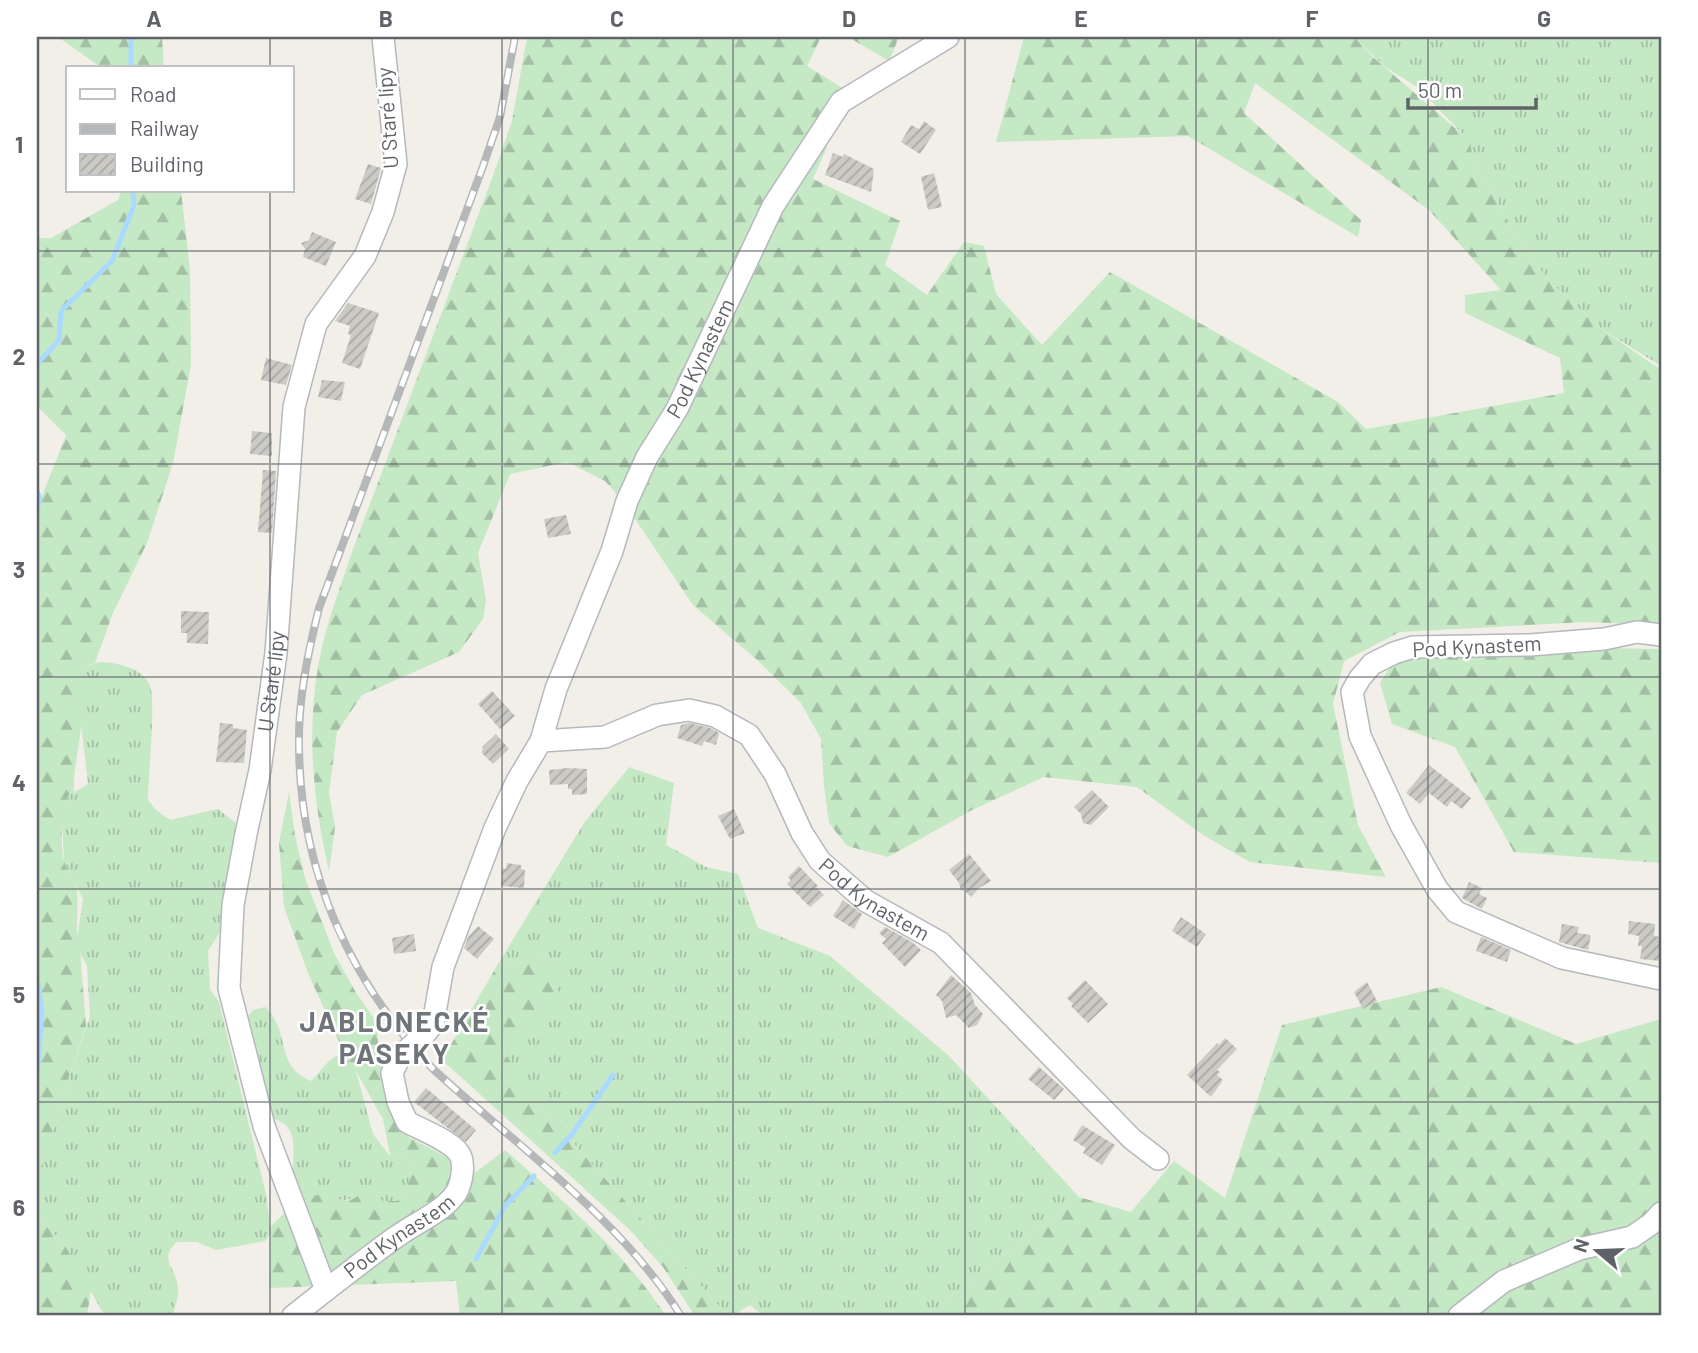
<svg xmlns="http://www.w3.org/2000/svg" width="1698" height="1353" font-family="Barlow,sans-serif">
<defs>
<pattern id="grass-tufts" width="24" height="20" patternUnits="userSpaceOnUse" patternTransform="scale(1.75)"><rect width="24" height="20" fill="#c5e8c5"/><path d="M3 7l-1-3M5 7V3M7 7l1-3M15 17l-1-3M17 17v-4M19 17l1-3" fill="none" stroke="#a3c0a4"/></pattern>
<pattern id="forest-firs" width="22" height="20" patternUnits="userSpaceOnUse" patternTransform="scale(1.75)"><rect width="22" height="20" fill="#c5e8c5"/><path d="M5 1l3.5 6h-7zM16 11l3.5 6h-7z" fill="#a3c0a4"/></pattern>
<pattern id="building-hatch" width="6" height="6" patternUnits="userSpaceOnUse" patternTransform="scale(1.75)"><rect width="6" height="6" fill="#cccac5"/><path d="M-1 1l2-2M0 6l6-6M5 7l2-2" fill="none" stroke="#a9a8a4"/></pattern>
</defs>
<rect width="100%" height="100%" fill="#f1efe8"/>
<path fill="url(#grass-tufts)" d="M1354,37H1661V366L1600,328L1556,287L1528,256L1473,160L1469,141L1419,88L1385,67Z
M99,662C116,663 142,666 150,686C156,701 148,779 148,800L156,810L170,820L218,809L237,824L229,885L220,932L208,951L210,989L219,1002L266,1194L271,1233L265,1241L216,1250L197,1242H177C157,1260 177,1268 178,1288C179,1296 174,1308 173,1316H109L102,1311L64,1244L37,1217V1187L58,1109L90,1016L87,966L76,945L83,899L64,862L62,820L68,796L88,784L76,680L82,668Z
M629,767L674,783L666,845L706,867L738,874L758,928L830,956L949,1056L1079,1197L926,1316H764L750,1305L732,1316H728L541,1107L505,1056L560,996L543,959L498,964L584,823Z
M265,1007C292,1032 273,1065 311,1081C321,1072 325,1062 336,1056L346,1057L356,1071L373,1134L389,1155L406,1159L412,1167L406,1190L397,1201H383L374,1193L342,1201L325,1195L307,1196L296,1192C295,1184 293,1177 293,1169C293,1147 299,1126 272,1118L243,1023L253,1010Z"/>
<path fill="url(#forest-firs)" d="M58,37H162L164,68H102Z
M527,37H821L807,66L846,90L621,499L605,481L567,462L510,474L478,553L486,601L483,619L459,652L362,695L337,732L329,793L335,827L329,871C313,801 306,732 319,661C326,624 340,588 352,552L494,173L512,121Z
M848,37H899L889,61Z
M1024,37H1354L1373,57L1470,141L1473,160L1528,256L1556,287L1600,328L1661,370V625L1586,622L1400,632L1344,661L1333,704L1358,825L1386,877L1250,862L1203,835L1137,787L1044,777L972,810L888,857L847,846L829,823L824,786L821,739L801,703L756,659L693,605L629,510L780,206L817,144L827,147L813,179L900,221L885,265L927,295L964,242L984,246L996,294L1042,345L1110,272L1338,402L1366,429L1564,393L1560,358L1465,313V295L1501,290L1429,210L1255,83L1244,113L1361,220L1358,237L1188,136L996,142Z
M121,191H181L190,271L191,365L173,463L147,543L113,613L95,663L82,668C72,688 82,706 81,727C79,749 73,770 74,792L68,796C63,816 59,840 64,861C67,872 76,880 77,891C79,907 74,940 80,951L86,1026L58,1109L37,1189V509L66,435L37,406V238H51L118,200Z
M1602,648L1661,649V863L1514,852L1455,747L1392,724L1380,683L1392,664L1446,652L1532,656Z
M289,792L295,836L305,878L334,953L355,991L377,1023L379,1060L408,1137L476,1172L505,1150C564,1202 622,1249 666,1316H460L456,1281L269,1288L270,1227L303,1195C311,1197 318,1194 326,1195C343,1198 345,1207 363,1192L374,1193L383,1201H397L406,1190L412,1167L406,1159L390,1155L383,1119L356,1071L346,1057L308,973L284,907L279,843Z
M543,959L561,996L506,1056L541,1107L728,1316H695L663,1267L630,1230L442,1060L498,964Z
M1441,987L1576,1044L1661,1019V1316H926L1079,1197L1131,1212L1174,1161L1225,1198L1282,1025Z
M37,1217L64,1244L91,1290L87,1316H37Z"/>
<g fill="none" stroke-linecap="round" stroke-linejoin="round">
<path stroke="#aadaff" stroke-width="5" d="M131,37V68
M37,364L59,340L61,311L112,261L134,205L133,191
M37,491L40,499L37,509
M37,978L42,1013L37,1077
M555,1153L572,1134L613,1075
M37,1215V1217
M476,1259L505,1206L534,1176
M1659,1316L1661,1314"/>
</g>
<path fill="url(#building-hatch)" d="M924,121L936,130L920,154L901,142L911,125L919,129Z
M833,153L843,157L844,154L874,169L871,192L825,175Z
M368,164L381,168L371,204L355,199Z
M934,173L942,207L928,210L921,177Z
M312,232L336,242L326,266L303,257L305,249L301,243L309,240Z
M348,303L379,313L360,369L342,363L351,335L348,334L350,326L335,321Z
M266,358L292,365L286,385L261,380Z
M322,380L345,382L341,401L318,397Z
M252,431L272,433V456L250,454Z
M263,470L276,471L272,533L258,532Z
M566,515L571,534L548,538L544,519Z
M181,611L209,612L208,644L187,643V633H181Z
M492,691L515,716L500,729L478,704Z
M220,723L233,724V728L247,730L244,763L216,762Z
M689,723L710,728L719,733L716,745L704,741L702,746L677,738L681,725Z
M496,734L509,749L493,764L481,752L483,750L482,747Z
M1429,765L1471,798L1462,809L1451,801L1447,807L1429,793L1420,804L1406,793Z
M567,768L587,769V794L572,795V789H568V784L550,785L549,770Z
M1092,790L1109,807L1091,825L1083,823L1081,814L1074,807Z
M734,809L745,833L730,839L718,816Z
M969,854L991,881L979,888L971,897L964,890L961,891L959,883L949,870Z
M507,863L521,865V869L525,870L524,888L501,886L502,868L506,869Z
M799,866L818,886L816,887L824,895L810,907L787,884L791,880L788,877Z
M1469,882L1482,888L1479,894L1487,898L1482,909L1462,898Z
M843,900L862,914L854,929L833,916Z
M1181,917L1206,934L1197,947L1172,931Z
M1629,921L1655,924L1654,936L1661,937V961L1640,959L1642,946H1638L1639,936L1628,934Z
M1562,924L1579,927L1577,933L1591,935L1588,950L1559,942Z
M478,926L494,939L477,959L464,948L468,937Z
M885,927L912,942L921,950L905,967L882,943L886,939L879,933Z
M414,934L416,951L394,954L392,938Z
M1481,937L1511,950L1507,962L1476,951Z
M951,975L971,993L975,1005L983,1014L977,1025L969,1028L956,1015L946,1018L942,1001L936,995Z
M1085,980L1108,1004L1088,1023L1071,1006L1073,1004L1067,998Z
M1367,982L1377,1001L1363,1009L1354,992Z
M1225,1038L1237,1049L1217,1070L1220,1072L1217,1075L1223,1080L1211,1097L1187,1075L1217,1043L1219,1045Z
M1039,1067L1064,1089L1054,1100L1028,1079Z
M426,1088L476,1130L466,1142L414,1102Z
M1082,1125L1115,1145L1102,1165L1083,1153L1086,1148L1073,1140Z"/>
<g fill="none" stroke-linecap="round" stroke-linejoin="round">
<g stroke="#b5b8bc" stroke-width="24">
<g id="street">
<path d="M1661,635L1637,632L1604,639L1530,645L1413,647L1394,653L1372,664L1360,678L1352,692L1360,736L1401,825L1437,889L1456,912L1562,958L1661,979"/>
<path id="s1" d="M541,741L556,689L612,551L627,501L647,457L677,409L773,206L841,102L948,37"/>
<path id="s2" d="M423,1036L433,1024L443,967L495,828L517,781L541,741L605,737L657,715L689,710L715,716L749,735L775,774L802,833L820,861L866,901L941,943L1132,1139L1158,1159"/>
<path id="s3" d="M326,1290C350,1272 374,1252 399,1235C417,1222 443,1212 456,1193C462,1183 466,1161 458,1152C449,1140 420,1129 407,1122L398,1102L392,1073L400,1056"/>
<path id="s4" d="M293,1316L326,1290L264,1126L229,988L233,905L246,834L260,770L276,653L294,407L316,324L365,256L383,212L396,164L383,37"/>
<path d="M1459,1316L1504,1281L1579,1249L1632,1237L1651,1224L1661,1213"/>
</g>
</g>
<use href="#street" stroke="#fff" stroke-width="21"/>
<g stroke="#b6b7b8" stroke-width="8">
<path id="rail" d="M515,37L500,117L482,169L319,608C308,653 298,699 299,746C300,870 348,979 433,1069C517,1146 621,1219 681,1316"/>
</g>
<use href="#rail" stroke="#fff" stroke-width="5" stroke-dasharray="16" stroke-linecap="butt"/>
<g stroke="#b5b8bc" stroke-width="24" stroke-linecap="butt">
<path id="street-bridge" d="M400,1056L423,1036"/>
</g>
<use href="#street-bridge" stroke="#fff" stroke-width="21"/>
</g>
<path fill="none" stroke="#5f6368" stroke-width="2" stroke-opacity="0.55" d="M270,37V68M502,37V1316M733,37V1316M965,37V1316M1196,37V1316M1428,37V1316M270,191V1316M37,251H1661M37,464H1661M37,677H1661M37,889H1661M37,1102H1661"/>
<g text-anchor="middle" stroke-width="5" stroke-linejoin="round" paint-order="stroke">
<g font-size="21" fill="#5f6368" stroke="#fff">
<text transform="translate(388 118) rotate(-94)" y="7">U Staré lípy</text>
<text dy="7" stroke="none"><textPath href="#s1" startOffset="416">Pod Kynastem</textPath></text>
<text transform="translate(1477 647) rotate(-3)" y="7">Pod Kynastem</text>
<text dy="7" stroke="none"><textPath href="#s4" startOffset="670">U Staré lípy</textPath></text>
<text dy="7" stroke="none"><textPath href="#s2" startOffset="751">Pod Kynastem</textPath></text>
<text dy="7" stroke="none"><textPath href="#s3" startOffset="91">Pod Kynastem</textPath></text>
</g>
<g font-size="28" font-weight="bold" letter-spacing="2" fill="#70757a" stroke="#fff">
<text x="395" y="1032">JABLONECKÉ<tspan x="395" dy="32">PASEKY</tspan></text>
</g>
</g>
<rect width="1698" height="1353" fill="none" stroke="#ffffff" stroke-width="77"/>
<rect x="66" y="66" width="228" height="126" fill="#ffffff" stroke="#bfc1c3" stroke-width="2"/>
<rect x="80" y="89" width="35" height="10" fill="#ffffff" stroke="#bfc1c3" stroke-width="2"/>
<text x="130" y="102" font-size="21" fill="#5f6368">Road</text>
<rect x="80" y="124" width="35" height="10" fill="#b6b7b8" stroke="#bfc1c3" stroke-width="2"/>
<text x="130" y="136" font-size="21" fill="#5f6368">Railway</text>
<rect x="80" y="154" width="35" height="21" fill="url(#building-hatch)" stroke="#bfc1c3" stroke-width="2"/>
<text x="130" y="172" font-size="21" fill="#5f6368">Building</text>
<g transform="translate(1597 1251) rotate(289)" stroke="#ffffff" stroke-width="5" paint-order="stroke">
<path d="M0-5L12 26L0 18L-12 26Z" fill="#5f6368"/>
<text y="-10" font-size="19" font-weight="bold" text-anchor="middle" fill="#5f6368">N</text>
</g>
<path d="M1408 98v10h128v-10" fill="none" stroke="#5f6368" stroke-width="3.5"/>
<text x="1418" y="98" font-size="21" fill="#5f6368" stroke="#ffffff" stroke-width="5" paint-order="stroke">50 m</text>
<rect x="38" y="38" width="1622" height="1276" fill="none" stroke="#5f6368" stroke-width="2.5"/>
<g font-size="23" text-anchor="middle" font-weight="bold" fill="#5f6368">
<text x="154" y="27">A</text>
<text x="386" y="27">B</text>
<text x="617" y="27">C</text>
<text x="849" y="27">D</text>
<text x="1081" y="27">E</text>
<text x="1312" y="27">F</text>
<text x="1544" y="27">G</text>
<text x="19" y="153">1</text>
<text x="19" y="365">2</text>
<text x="19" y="578">3</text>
<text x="19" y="791">4</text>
<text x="19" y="1003">5</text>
<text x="19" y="1216">6</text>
</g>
</svg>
